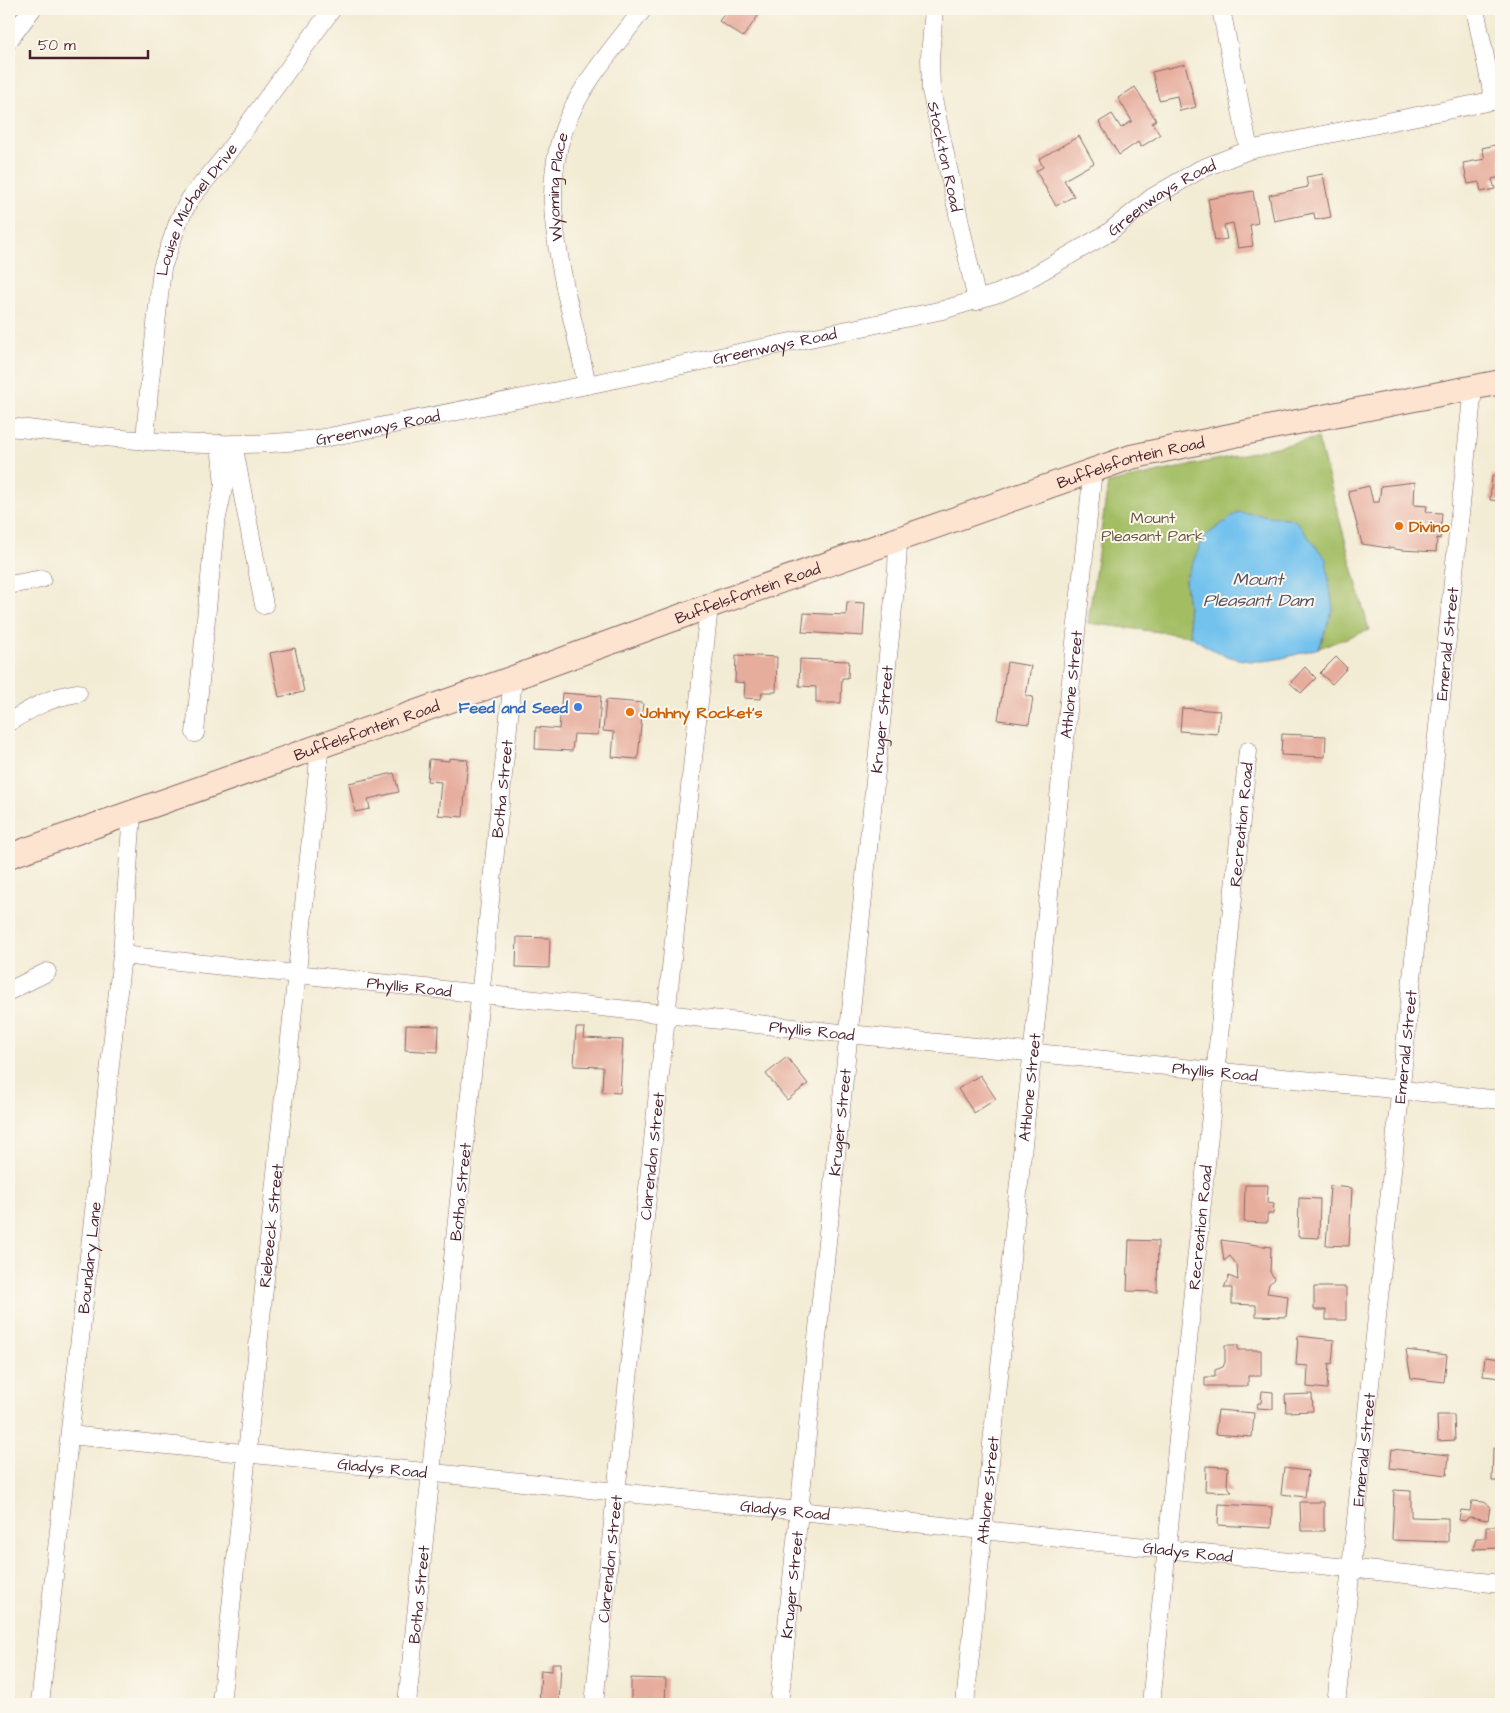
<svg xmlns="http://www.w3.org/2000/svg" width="1510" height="1713" font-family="'Architects Daughter',sans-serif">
<rect width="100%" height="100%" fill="#fbf7ec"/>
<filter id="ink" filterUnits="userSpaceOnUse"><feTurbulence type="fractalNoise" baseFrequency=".02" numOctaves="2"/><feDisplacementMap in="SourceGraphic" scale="10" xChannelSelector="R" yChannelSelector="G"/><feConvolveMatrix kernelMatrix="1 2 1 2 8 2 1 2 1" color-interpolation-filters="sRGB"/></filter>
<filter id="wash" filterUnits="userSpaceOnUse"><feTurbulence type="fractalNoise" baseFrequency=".0096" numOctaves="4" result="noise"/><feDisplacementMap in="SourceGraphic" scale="20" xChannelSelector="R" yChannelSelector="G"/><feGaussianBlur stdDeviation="1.12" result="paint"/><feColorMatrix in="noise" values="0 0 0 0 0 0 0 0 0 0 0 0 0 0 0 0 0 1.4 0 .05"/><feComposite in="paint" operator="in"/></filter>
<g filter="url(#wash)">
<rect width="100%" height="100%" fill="#f3ecd5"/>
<path fill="#a3bd64" stroke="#766e48" d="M1318,438L1369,630L1319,648L1333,609L1185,580L1191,636L1088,623L1108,483Z"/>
<path fill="#73c2ee" stroke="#5e708c" d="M1238,512L1294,519L1326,559L1333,609L1319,648C1299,653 1276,662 1255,661C1231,661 1209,649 1191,636L1185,580L1204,537Z"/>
<g id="blocks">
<path fill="#e6ac9c" d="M728,9H763L743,37L719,21Z
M1185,64L1196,107L1180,111L1177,96L1159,100L1152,72Z
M1135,87L1156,120L1152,123L1160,135L1141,147L1138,142L1119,155L1099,122L1112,114L1121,128L1132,121L1118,98Z
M1079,136L1094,163L1064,180L1074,196L1056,206L1036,171L1043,167L1039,159Z
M1500,144L1501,177L1492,179L1495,189L1481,192L1479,182L1468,184L1463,163L1485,159L1482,148Z
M1323,174L1331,217L1315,220L1314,213L1274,221L1269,195L1308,187L1306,177Z
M1253,191L1258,223L1250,225L1253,246L1238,248L1233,223L1224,225L1227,239L1215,241L1208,199Z
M1492,475L1501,476V501L1490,500Z
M1415,482L1414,505L1427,506L1426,512L1442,513L1440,539L1437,538L1436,552L1402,550L1362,544L1348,491L1369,486L1373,502H1379L1381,486Z
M847,602L865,603L863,636L802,632L804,613L846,615Z
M295,648L304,692L279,697L270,653Z
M736,655L777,657L776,692H762L761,699L744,698L745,683L735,682Z
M1336,657L1347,668L1332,684L1320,673Z
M800,659L849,661L848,678H842L841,703H816V687L799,686Z
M1007,662L1031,666L1026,696L1033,697L1029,724L998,720Z
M1305,667L1316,678L1301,693L1290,683Z
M562,693L601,696L598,735L574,734L572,751L535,749L536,727L559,729Z
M606,700L643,703L638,759L612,757L614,732L603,731Z
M1182,708L1220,711L1217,734L1180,731Z
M1282,734L1326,736L1325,757L1281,755Z
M449,758L468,760L463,817L438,815L441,782L427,781L429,759L449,761Z
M394,773L399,792L368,799L370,809L355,812L349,783Z
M517,937L550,938L549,968L516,967Z
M406,1025L439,1026L438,1052L405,1050Z
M576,1028H585L584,1038L623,1040L620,1093L602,1092L603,1067L574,1066Z
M787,1057L808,1084L787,1100L766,1074Z
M980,1075L996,1099L974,1113L958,1089Z
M1245,1185H1268L1267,1203L1274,1204L1273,1214H1267V1223L1244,1222Z
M1330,1186L1352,1188L1349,1246L1326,1245Z
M1299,1198L1320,1199L1319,1238L1298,1237Z
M1129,1240L1158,1241L1157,1292L1127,1291Z
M1221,1240L1271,1247L1270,1272L1275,1279L1269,1284L1267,1293L1288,1296L1286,1317L1256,1316V1305L1232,1304V1288H1224L1229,1276L1238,1280L1237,1265L1230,1256L1224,1261Z
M1314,1287H1346V1320H1326V1310H1314Z
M1298,1336L1334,1340L1332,1364L1329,1363L1327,1389L1307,1387L1308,1366L1296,1365Z
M1225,1345H1238V1350H1261V1376H1248V1386H1205V1377H1215V1370L1223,1367L1225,1362Z
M1406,1350L1447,1355L1444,1382L1411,1378Z
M1485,1357L1501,1359V1378L1483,1376Z
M1262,1391L1273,1392V1409L1257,1408L1258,1403H1261Z
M1312,1394L1313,1411L1286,1412L1285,1395Z
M1218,1410L1254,1413L1252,1437L1215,1434Z
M1437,1415H1454L1455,1440L1438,1441Z
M1493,1448L1501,1449V1481H1492Z
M1392,1449L1449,1455L1447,1475L1390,1468Z
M1206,1466L1228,1467L1227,1485L1232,1492L1205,1491Z
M1284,1468L1308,1471L1305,1497L1281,1494Z
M1394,1490L1411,1491V1517L1448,1518V1542L1392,1540Z
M1472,1501L1484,1502L1490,1506L1488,1520L1469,1517L1465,1521L1459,1520L1461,1510L1470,1511Z
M1300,1502H1324V1531H1301Z
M1219,1504L1272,1507L1271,1528L1218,1525Z
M1486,1526H1501V1548L1473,1549L1476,1538H1486Z
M552,1663H561L559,1704H539L541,1670L552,1671Z
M631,1678L666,1679L665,1704L631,1702Z"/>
</g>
</g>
<g filter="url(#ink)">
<use href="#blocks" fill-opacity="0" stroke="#856766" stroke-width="1"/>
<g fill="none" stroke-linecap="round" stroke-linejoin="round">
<g stroke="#856766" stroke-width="19">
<g id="street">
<path id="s1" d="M934,9L930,57L931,90L977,301"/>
<path d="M1221,9L1249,150"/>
<path d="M1475,9L1494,101"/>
<path d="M9,40L32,9"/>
<path id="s2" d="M587,385C581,356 574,326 567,297C555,241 544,184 564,129C579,85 616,46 643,9"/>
<path id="s3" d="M9,427C113,438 218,453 324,438L587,385L943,310L999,293L1021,283L1108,233L1153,197L1201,169L1249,150L1501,99"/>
<path id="s4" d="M145,441L149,390L162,268L179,220L190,199L223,159L332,9"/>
<path d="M233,444L264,605"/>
<path d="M9,585L42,579"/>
<path d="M9,722C32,708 50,697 78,693"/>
<path d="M195,733L215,526L224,485L220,444"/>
<path id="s5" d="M122,955L849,1034L1501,1100"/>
<path d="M9,991L47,972"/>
<path id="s6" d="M70,1435L1501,1584"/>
<path id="s7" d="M40,1704L122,955L132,812"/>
<path id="s8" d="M221,1704C252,1393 286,1082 318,771L319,746"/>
<path id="s9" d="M407,1704L513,678"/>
<path id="s10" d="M594,1704L709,606"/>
<path id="s11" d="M779,1704L897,569L898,540"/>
<path id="s12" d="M965,1704L1093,469"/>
<path id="s13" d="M1151,1704L1248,751"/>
<path id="s14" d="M1336,1704L1351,1568L1473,388"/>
</g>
</g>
<g stroke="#856766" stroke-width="26">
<g id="secondary">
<path id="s15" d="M9,856L513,678L709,606L1131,457L1277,426L1501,382"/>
</g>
</g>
<use href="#street" stroke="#fff" stroke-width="18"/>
<use href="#secondary" stroke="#fde4d1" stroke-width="24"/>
</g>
</g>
<g fill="#e8710a" stroke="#fbf7ec" stroke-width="2">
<circle cx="1399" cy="526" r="5"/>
<circle cx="630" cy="712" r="5"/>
</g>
<circle fill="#3f7fe0" stroke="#fbf7ec" stroke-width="2" cx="578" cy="707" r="5"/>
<g text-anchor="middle" stroke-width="4" stroke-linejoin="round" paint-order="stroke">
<g font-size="16" fill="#4a1f2b" stroke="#fbf7ec">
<text dy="6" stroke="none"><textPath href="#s1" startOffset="149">Stockton Road</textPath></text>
<text dy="6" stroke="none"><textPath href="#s2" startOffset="202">Wyoming Place</textPath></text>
<text dy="6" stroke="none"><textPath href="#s3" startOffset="1196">Greenways Road</textPath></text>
<text dy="6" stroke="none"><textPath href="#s4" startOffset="242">Louise Michael Drive</textPath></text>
<text dy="6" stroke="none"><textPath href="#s3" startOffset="776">Greenways Road</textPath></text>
<text dy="6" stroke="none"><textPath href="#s3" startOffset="371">Greenways Road</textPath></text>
<text dy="6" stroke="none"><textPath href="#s15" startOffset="1189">Buffelsfontein Road</textPath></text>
<text dy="6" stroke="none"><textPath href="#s15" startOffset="784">Buffelsfontein Road</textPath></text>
<text dy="6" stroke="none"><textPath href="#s14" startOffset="1066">Emerald Street</textPath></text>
<text dy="6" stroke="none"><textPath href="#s12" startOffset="1025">Athlone Street</textPath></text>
<text dy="6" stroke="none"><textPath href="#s11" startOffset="990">Kruger Street</textPath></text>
<text dy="6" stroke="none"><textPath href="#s15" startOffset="379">Buffelsfontein Road</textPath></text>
<text dy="6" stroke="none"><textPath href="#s9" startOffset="920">Botha Street</textPath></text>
<text dy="6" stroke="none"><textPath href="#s13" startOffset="884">Recreation Road</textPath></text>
<text dy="6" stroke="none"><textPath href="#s5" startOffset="289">Phyllis Road</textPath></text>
<text dy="6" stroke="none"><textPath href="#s5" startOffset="694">Phyllis Road</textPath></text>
<text dy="6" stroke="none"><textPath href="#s14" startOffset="661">Emerald Street</textPath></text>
<text dy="6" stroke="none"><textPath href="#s5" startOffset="1099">Phyllis Road</textPath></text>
<text dy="6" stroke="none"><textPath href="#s12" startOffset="620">Athlone Street</textPath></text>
<text dy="6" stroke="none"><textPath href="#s11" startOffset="585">Kruger Street</textPath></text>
<text dy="6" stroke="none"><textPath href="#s10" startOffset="551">Clarendon Street</textPath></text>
<text dy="6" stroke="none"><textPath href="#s9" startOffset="515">Botha Street</textPath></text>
<text dy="6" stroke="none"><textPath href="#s8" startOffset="481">Riebeeck Street</textPath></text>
<text dy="6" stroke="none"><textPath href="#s13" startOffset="479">Recreation Road</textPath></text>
<text dy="6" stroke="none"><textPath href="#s7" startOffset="449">Boundary Lane</textPath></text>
<text dy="6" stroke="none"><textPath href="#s14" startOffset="256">Emerald Street</textPath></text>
<text dy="6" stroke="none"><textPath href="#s6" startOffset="314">Gladys Road</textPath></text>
<text dy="6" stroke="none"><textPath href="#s12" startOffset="215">Athlone Street</textPath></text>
<text dy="6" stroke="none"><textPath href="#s6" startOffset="719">Gladys Road</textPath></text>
<text dy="6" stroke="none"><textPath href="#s6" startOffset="1124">Gladys Road</textPath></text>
<text dy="6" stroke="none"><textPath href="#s10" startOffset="146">Clarendon Street</textPath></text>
<text dy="6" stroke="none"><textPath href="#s11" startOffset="120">Kruger Street</textPath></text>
<text dy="6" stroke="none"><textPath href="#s9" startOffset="110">Botha Street</textPath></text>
</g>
<g font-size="16" fill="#69563f" stroke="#fbf7ec">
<text x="1153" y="523">Mount<tspan x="1153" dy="18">Pleasant Park</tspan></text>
</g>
<g font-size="16" font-weight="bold" fill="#c56008" stroke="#fbf7ec" text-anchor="start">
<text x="1409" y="532">Divino</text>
<text x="640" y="718">Johhny Rocket's</text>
</g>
<g font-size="16" font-weight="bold" fill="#366cbe" stroke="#fbf7ec" text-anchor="end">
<text x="568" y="713">Feed and Seed</text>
</g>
<g font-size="18" font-style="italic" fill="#565066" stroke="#fbf7ec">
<text x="1258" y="585">Mount<tspan x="1258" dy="21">Pleasant Dam</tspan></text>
</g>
</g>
<rect width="1510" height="1713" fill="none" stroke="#fbf7ec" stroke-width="30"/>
<path d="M30 50v8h118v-8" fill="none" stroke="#4a1f2b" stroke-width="2.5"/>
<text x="38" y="50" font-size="15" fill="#4a1f2b" stroke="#fbf7ec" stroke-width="4" paint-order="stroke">50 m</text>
</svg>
